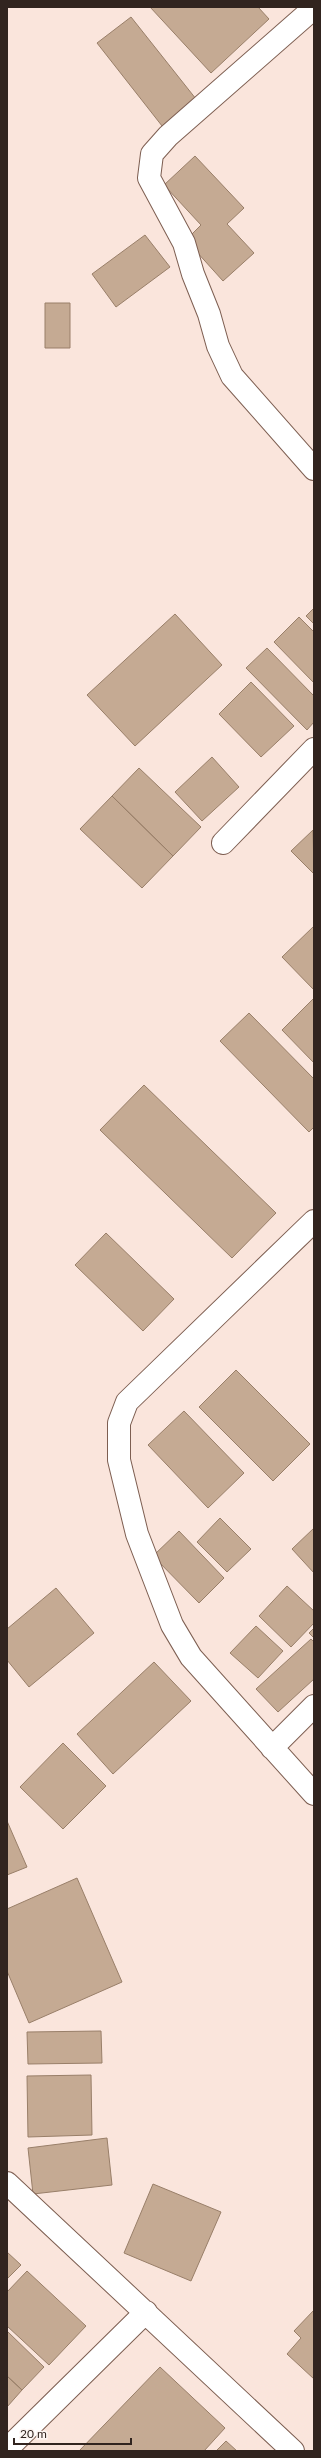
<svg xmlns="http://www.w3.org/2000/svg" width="321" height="2458" font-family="Lato,sans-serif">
<rect width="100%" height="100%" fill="#fae5dc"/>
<path fill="#c5aa93" stroke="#997f69" d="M150,7H258L269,19L211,73Z
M131,17L200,104L166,131L97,43Z
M195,156L244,208L227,224L254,253L223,281L186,240L201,225L164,185Z
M145,235L170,267L116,307L92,274Z
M45,303H70V348H45Z
M314,608V624L306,616Z
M175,614L222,665L135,746L87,695Z
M299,617L314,632V683L274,642Z
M267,648L314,696V722L307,730L246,668Z
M251,682L294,726L261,757L219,714Z
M212,757L239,787L202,821L175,792Z
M139,768L201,827L173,856L112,796Z
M112,796L173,856L142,888L80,829Z
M313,830L314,872L313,873L291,851Z
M314,926V990L282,957Z
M313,999L314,1001V1063L282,1030Z
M249,1013L314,1079V1127L309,1132L220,1041Z
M144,1085L276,1213L232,1258L100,1130Z
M106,1233L174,1299L143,1331L75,1265Z
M236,1370L310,1444L273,1481L199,1407Z
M184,1411L244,1473L208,1508L148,1445Z
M220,1518L251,1549L227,1572L197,1542Z
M314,1528V1573L292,1549Z
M179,1531L224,1578L199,1603L153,1556Z
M287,1586L314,1611V1623L291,1647L259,1616Z
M56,1588L94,1633L29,1687L7,1660V1629Z
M256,1626L283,1651L258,1678L230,1653Z
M314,1628V1638L309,1633Z
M311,1639L314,1642V1679L278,1712L256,1689Z
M154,1662L191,1701L113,1774L77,1734Z
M63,1743L106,1786L63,1829L20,1787Z
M7,1821L27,1867L7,1875Z
M77,1878L122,1982L29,2023L7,1971V1909Z
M101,2031L102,2063L28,2064L27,2032Z
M91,2075L92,2135L28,2137L27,2076Z
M107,2138L112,2185L33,2194L28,2148Z
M153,2184L221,2212L191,2281L124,2253Z
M7,2252L21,2265L7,2279Z
M27,2271L86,2326L49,2365L7,2326V2292Z
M314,2310V2379L287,2354L301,2338L294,2331Z
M7,2331L44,2367L22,2390L7,2376Z
M160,2367L225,2428L204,2451H79Z
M7,2376L22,2390L7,2407Z
M226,2441L237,2451H216Z"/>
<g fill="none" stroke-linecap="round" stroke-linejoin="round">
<g stroke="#7d5e51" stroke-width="24">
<path id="minor" d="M314,8L168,136L152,154L149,178L184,243L193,274L209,314L218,346L232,376L314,469
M223,843L314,749
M314,1221L127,1402L119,1423V1460L137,1534L172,1625L191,1657L314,1794
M272,1748L314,1706
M7,2183L293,2451
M7,2449L146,2312"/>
</g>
<use href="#minor" stroke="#fff" stroke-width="22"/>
</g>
<rect width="321" height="2458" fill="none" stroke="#31241f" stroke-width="16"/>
<path d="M14 2438v6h117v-6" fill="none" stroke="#31241f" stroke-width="2"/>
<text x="20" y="2438" font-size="12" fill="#31241f" stroke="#fdf5f2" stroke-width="3" paint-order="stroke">20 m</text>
</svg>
